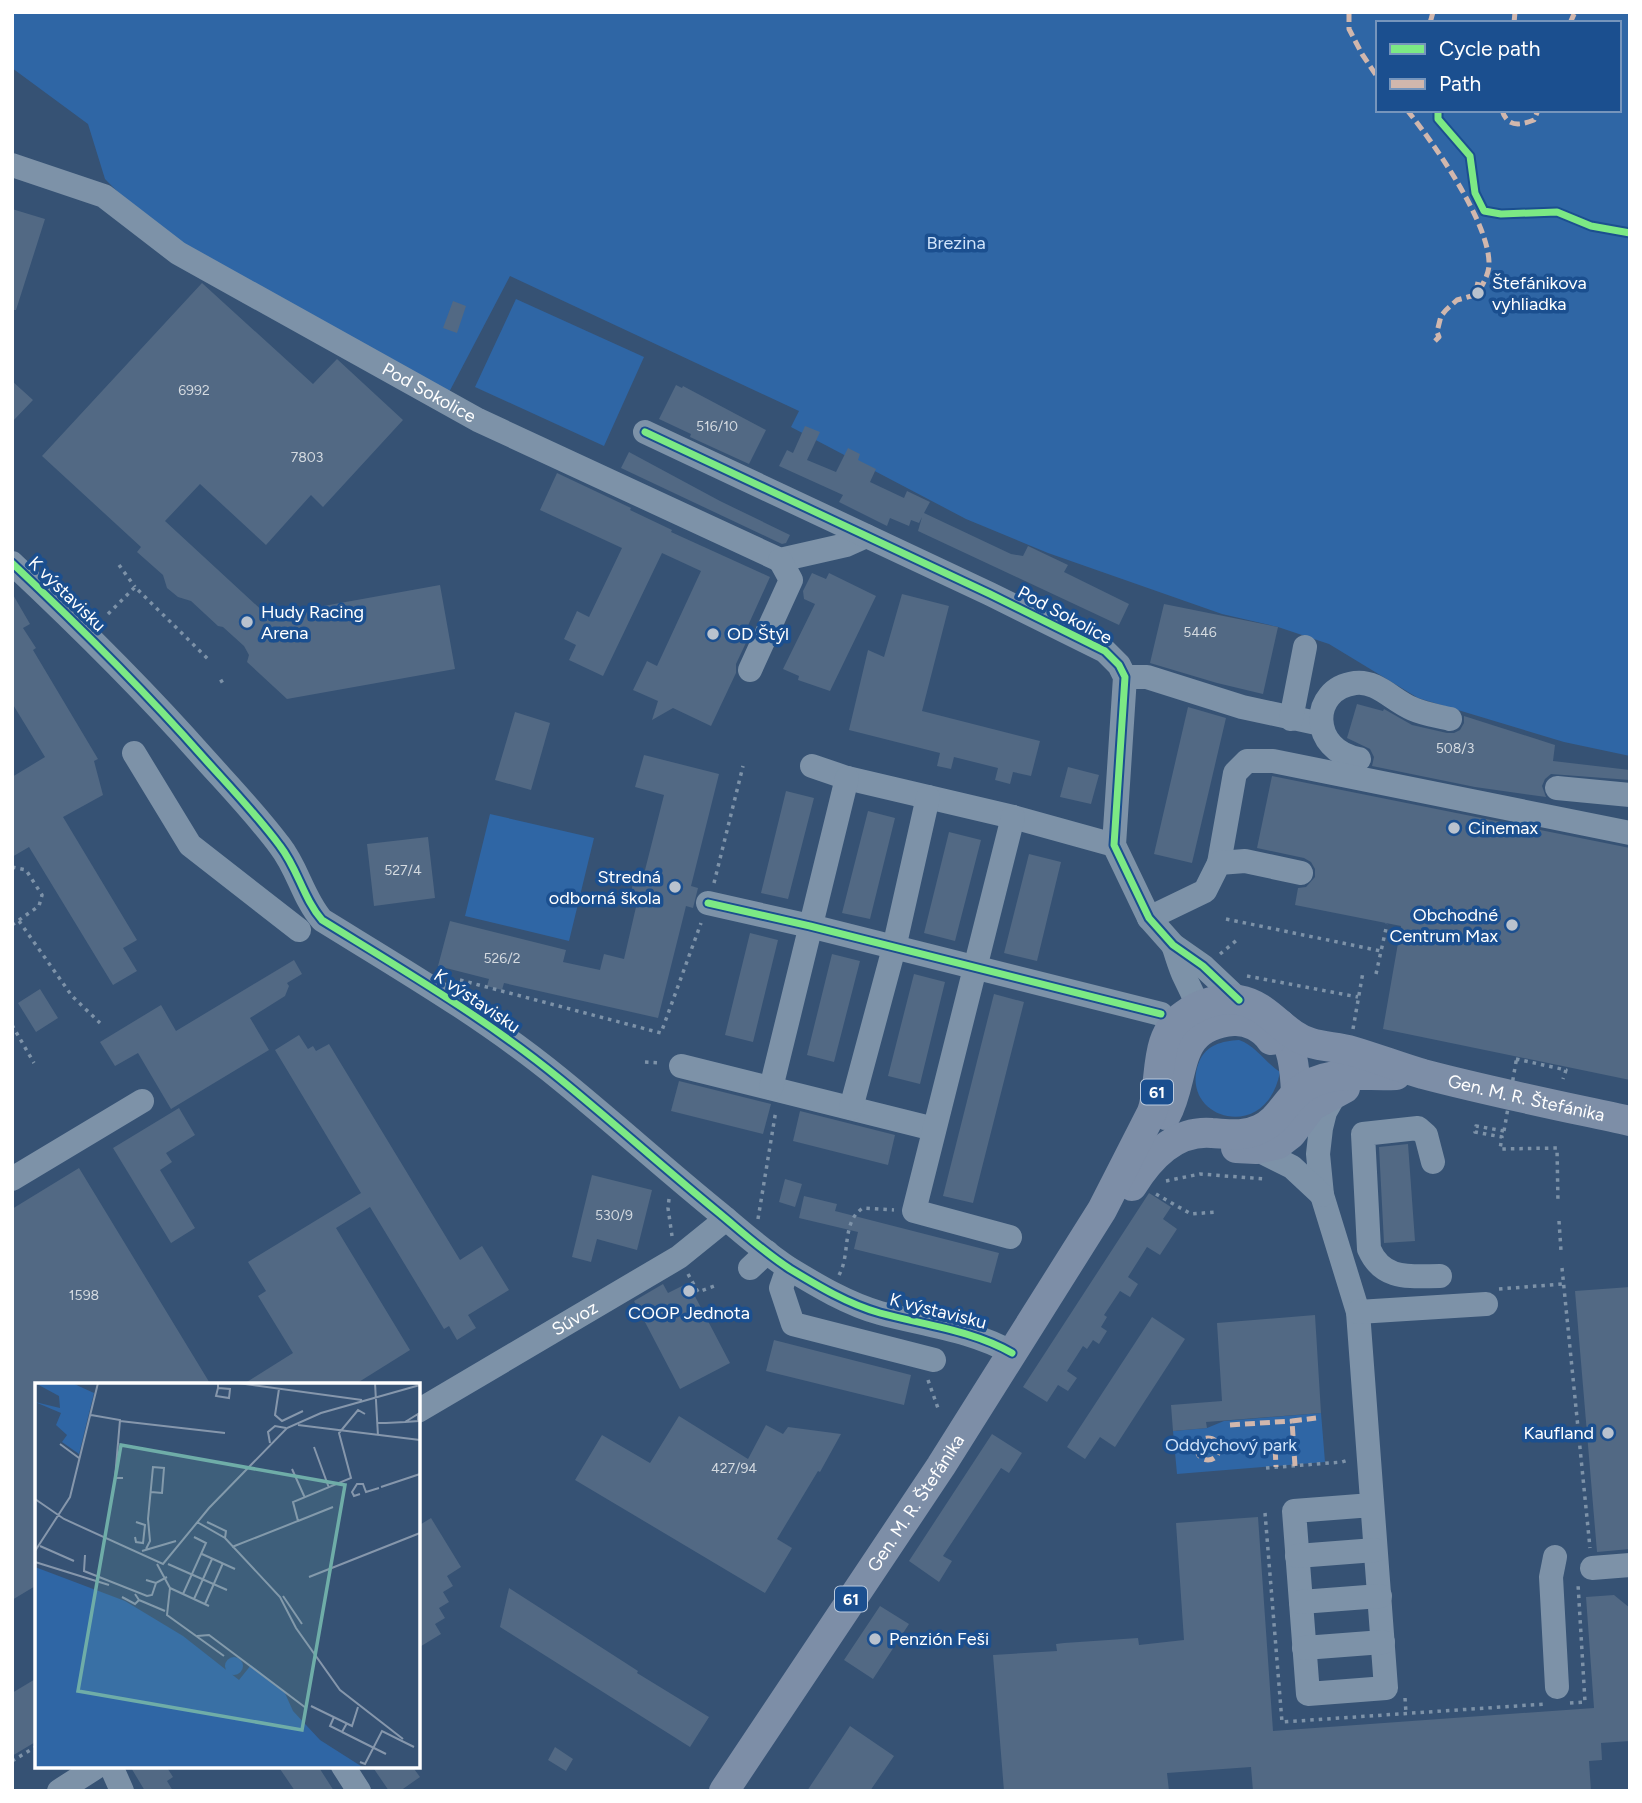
<svg xmlns="http://www.w3.org/2000/svg" width="1642" height="1803" font-family="Figtree,sans-serif">
<rect width="100%" height="100%" fill="#365274"/>
<path fill="#2f66a5" fill-rule="evenodd" d="M12,12H1630V756L1564,742L1418,698L1329,644L1278,627L1222,614L1048,553L966,519L791,427L799,411L510,276L446,398L178,253L105,179L88,124L12,68ZM1378,23H1619V110H1378Z
M516,299L644,357L604,446L475,387Z
M490,814L594,838L569,941L465,916Z
M1239,1040C1256,1046 1265,1062 1280,1072C1266,1146 1177,1118 1199,1062C1206,1045 1222,1041 1239,1040Z
M1321,1413L1325,1462L1177,1474L1173,1431L1207,1428L1224,1421Z"/>
<path fill="#526984" d="M12,209L45,219L16,310H12Z
M202,283L313,384L337,359L403,420L323,507L311,495L266,545L200,484L165,521L268,616L440,585L455,669L287,699L247,662L249,655L244,646L223,627L218,626L191,601L178,597L167,588L163,575L137,552L141,547L42,456Z
M453,301L466,306L457,333L443,328Z
M12,381L33,400L12,422Z
M676,385L682,388L683,386L766,430L749,464L690,437L691,434L659,419Z
M805,426L820,432L807,460L836,472L848,448L860,454L858,460L876,469L870,482L904,498L907,491L930,502L924,513L1011,554L1023,556L1028,546L1068,565L1064,572L1129,604L1119,625L918,531L922,517L919,523L911,520L909,526L890,518L887,526L839,502L843,495L779,466L787,450L793,453Z
M629,452L720,501L790,535L786,543L782,544L621,468Z
M557,473L631,508L630,510L672,530L671,532L770,577L746,630L751,632L736,664V673L711,726L673,708L652,720L658,701L633,690L647,661L657,666L701,571L662,553L603,676L569,660L576,645L564,639L577,611L589,617L622,548L540,510Z
M812,573L826,579L829,573L876,596L830,691L798,680L799,676L783,669L815,604L804,599L803,591Z
M12,593L30,624L23,628L36,648L33,650L98,759L94,761L103,795L63,817L137,940L123,948L137,971L113,985L29,847L12,857V777L45,757L12,703Z
M902,594L949,606L922,711L1040,741L1031,776L1013,772L1010,784L995,780L998,768L954,757L951,769L937,766L940,753L849,730L868,650L884,657Z
M1164,604L1278,627L1263,694L1217,683L1150,663Z
M1357,704L1383,711L1384,709L1412,725L1447,733H1454L1460,730L1464,723V716L1555,745L1553,761L1630,770V780L1551,774L1545,779L1542,786L1546,797L1475,787L1372,766L1374,757L1370,749L1347,738Z
M1188,707L1226,718L1192,863L1154,854Z
M515,712L550,723L531,790L495,780Z
M644,755L719,774L691,886L698,888L693,908L686,906L658,1018L504,983L502,990L487,986L489,979L438,966L450,921L566,950L563,962L600,970L604,954L624,959L639,894L631,892L636,872L644,874L664,795L635,787Z
M1068,767L1099,775L1091,804L1060,797Z
M1272,776L1630,848V1080L1383,1029L1401,926L1295,905L1298,888L1306,887L1315,877V869L1311,862L1304,858L1257,848Z
M786,791L814,798L788,899L761,893Z
M868,811L895,818L870,919L842,913Z
M949,832L981,840L955,941L924,933Z
M428,837L435,898L374,906L367,844Z
M1029,854L1061,862L1037,961L1004,953Z
M750,933L778,940L753,1042L725,1035Z
M832,954L860,961L834,1062L807,1055Z
M294,960L302,974L287,983L289,986L285,996L250,1018L269,1050L171,1109L138,1053L115,1066L100,1042L161,1005L176,1031Z
M914,974L945,982L920,1084L888,1076Z
M40,989L58,1018L36,1032L18,1003Z
M994,994L1024,1002L973,1203L943,1196Z
M299,1035L308,1049L313,1046L316,1051L329,1044L460,1260L482,1246L509,1290L468,1315L476,1328L457,1340L449,1326L444,1329L370,1207L336,1228L410,1350L354,1385H242L293,1353L258,1296L266,1291L248,1262L361,1193L275,1050Z
M679,1081L771,1104L763,1134L671,1111Z
M179,1108L195,1135L166,1153L172,1162L160,1170L195,1228L171,1243L113,1148Z
M800,1111L895,1135L888,1165L793,1141Z
M1408,1144L1415,1241L1384,1243L1379,1147Z
M79,1168L211,1385H37V1585L12,1600V1209Z
M592,1175L652,1190L637,1250L597,1239L591,1262L572,1257Z
M785,1179L802,1184L795,1207L779,1202Z
M1149,1193L1171,1207L1163,1219L1177,1229L1160,1255L1147,1247L1128,1277L1138,1284L1130,1297L1120,1291L1104,1315L1107,1317L1101,1327L1107,1331L1099,1344L1093,1340L1087,1349L1083,1346L1067,1371L1077,1378L1068,1391L1058,1385L1047,1402L1023,1387Z
M804,1196L837,1204L835,1211L999,1253L991,1283L854,1249L858,1232L799,1218Z
M688,1283L730,1363L680,1389L634,1301L663,1284L668,1293Z
M1630,1287V1549L1597,1552L1575,1291Z
M1315,1315L1321,1413L1206,1422L1207,1428L1173,1431L1171,1405L1222,1401L1217,1323Z
M1152,1317L1185,1339L1115,1447L1100,1437L1085,1459L1067,1447Z
M774,1340L911,1375L904,1405L766,1371Z
M679,1416L748,1459L766,1425L783,1434L788,1427L841,1434L820,1472L818,1471L777,1539L792,1548L765,1593L575,1480L602,1435L650,1463Z
M992,1434L1022,1453L1009,1473L1001,1468L943,1556L952,1561L939,1582L909,1561Z
M1258,1517L1273,1731L1594,1708L1586,1597L1614,1595L1630,1608V1741L1601,1743L1602,1760L1589,1761L1591,1791H1253L1251,1767L1167,1773L1169,1791H1004L993,1655L1057,1651L1056,1644L1064,1643L1138,1638L1139,1645L1184,1640L1176,1523Z
M431,1518L461,1567L447,1576L453,1586L443,1592L449,1602L439,1608L445,1618L435,1624L441,1634L418,1648V1526Z
M509,1588L638,1671L637,1673L709,1717L690,1747L500,1627Z
M880,1606L909,1624L873,1679L844,1660Z
M37,1678V1741L12,1756V1693Z
M850,1726L894,1756L870,1791H807Z
M555,1747L573,1759L566,1771L548,1760Z
M130,1766H166L173,1777L167,1781L173,1791H145Z
M278,1766H318L334,1791H295Z
M372,1766H412L420,1777L400,1791H389Z"/>
<g fill="none" stroke-linecap="round" stroke-linejoin="round">
<path stroke="#7d92a8" stroke-width="3.5" stroke-dasharray="3.5 5" stroke-linecap="butt" d="M119,565L135,587
M108,614L135,587L208,659
M220,682L227,678
M12,867L26,870L42,895L39,906L12,925
M714,883L743,766
M1226,919L1381,951
M19,921L72,996L100,1023
M1220,954L1237,940
M1376,974L1387,924
M1247,976L1358,997
M460,980L661,1033L701,923
M12,1025L34,1063
M1353,1029L1363,972
M1516,1059L1566,1070L1563,1079
M645,1062L661,1063
M1504,1131L1476,1126L1475,1132L1502,1137L1500,1149L1557,1148L1558,1203
M1166,1181L1200,1174L1265,1179
M1156,1194L1191,1214L1216,1212
M669,1199L668,1208L672,1236
M758,1219L776,1110
M1559,1221L1561,1251
M1562,1268L1590,1548
M688,1274L698,1292L717,1285
M839,1275C851,1254 841,1222 863,1208L894,1210
M1499,1289L1563,1284
M928,1380L939,1411
M1266,1468L1342,1462L1348,1460
M1265,1513L1282,1722L1545,1704
M1405,1698L1406,1713
M1570,1703L1585,1702L1578,1584
M12,1761L37,1746"/>
<g stroke="#7d92a8" stroke-width="24">
<path id="s1" d="M12,165L104,196L178,253L478,420L780,560L846,545L866,536"/>
<path d="M645,432L990,594L1105,651L1119,665L1125,677L1114,845L1149,918L1173,945L1203,966L1239,1000"/>
<path d="M12,563C78,625 143,689 203,757C229,786 257,815 280,846C298,869 303,898 322,920C403,970 487,1019 560,1079C614,1123 665,1169 719,1213C742,1232 765,1253 790,1269C818,1286 848,1304 880,1313C924,1325 972,1330 1012,1353"/>
<path d="M750,670L791,580L780,560"/>
<path d="M1125,677H1147L1242,707L1321,724"/>
<path d="M1291,719L1305,647"/>
<path d="M134,753L190,845L299,930"/>
<path d="M1359,759C1310,751 1309,689 1355,683C1377,680 1393,701 1413,709C1424,714 1438,716 1450,719"/>
<path d="M812,766L847,778L1013,817L1114,845"/>
<path d="M1557,788L1630,795"/>
<path d="M1219,863L1235,773L1247,761H1273L1630,833"/>
<path d="M708,903L810,926L1161,1014"/>
<path d="M1149,918L1205,891L1219,863L1245,861L1301,873"/>
<path d="M1173,945C1177,956 1180,968 1185,978C1194,997 1198,1001 1198,1023"/>
<path d="M681,1066L934,1129"/>
<path d="M771,1088L847,778"/>
<path d="M1337,1091L1325,1112L1321,1128L1318,1154L1322,1195L1358,1312L1386,1688L1308,1694L1294,1511L1372,1505"/>
<path d="M851,1108L894,948L928,797"/>
<path d="M1256,1149L1292,1167L1322,1195"/>
<path d="M1433,1162L1426,1135L1418,1128L1363,1134L1369,1249C1383,1281 1410,1276 1440,1276"/>
<path d="M12,1179L142,1101"/>
<path d="M1010,1237L914,1211L1013,817"/>
<path d="M750,1268L767,1252"/>
<path d="M788,1268L781,1288L793,1324L934,1360"/>
<path d="M1358,1312L1486,1304"/>
<path id="s2" d="M418,1411L679,1257L726,1219"/>
<path d="M1297,1556L1375,1550"/>
<path d="M1555,1557L1551,1577L1557,1687"/>
<path d="M1592,1568L1630,1565"/>
<path d="M1301,1602L1380,1596"/>
<path d="M1304,1648L1383,1642"/>
<path d="M111,1766L122,1791"/>
<path d="M343,1766L359,1791"/>
<path d="M59,1791L98,1766"/>
</g>
<g stroke="#7d8ea7" stroke-width="30">
<path d="M1280,1024C1292,1047 1295,1067 1296,1093"/>
<path d="M1166,1115C1187,1077 1172,1026 1233,1021C1248,1020 1263,1028 1271,1040"/>
<path d="M1236,1148L1256,1149L1278,1144L1291,1134L1312,1106L1345,1088"/>
<path d="M1132,1186C1150,1157 1175,1130 1212,1133C1229,1134 1243,1137 1260,1129C1278,1121 1284,1104 1298,1092C1325,1068 1363,1077 1396,1075"/>
<path id="s3" d="M724,1791L941,1466L1102,1210L1152,1112C1163,1081 1152,1037 1184,1015C1199,1004 1221,997 1239,1000C1269,1005 1283,1035 1311,1043C1324,1047 1339,1047 1352,1051C1376,1058 1399,1067 1423,1074C1491,1092 1561,1106 1630,1121"/>
</g>
<path stroke="#7d92a8" stroke-width="3.5" stroke-dasharray="3.5 5" stroke-linecap="butt" d="M1504,1131L1517,1056"/>
<path stroke="#d1b7ad" stroke-width="5" stroke-dasharray="10 5" stroke-linecap="butt" d="M1349,12V29L1362,54L1378,78
M1430,23L1433,12
M1514,23L1515,12
M1570,23L1575,12
M1407,110C1433,142 1491,224 1489,266C1488,275 1484,282 1479,291
M1502,110C1507,127 1519,126 1534,120L1538,110
M1435,341L1439,337L1437,332L1441,316L1446,310L1457,300L1475,295L1478,282
M1230,1425L1292,1421
M1197 1449a11 11 0 1 1 22 0a11 11 0 1 1-22 0Z
M1219,1448L1275,1446L1276,1467
M1295,1466L1292,1421L1316,1418"/>
<g stroke="#1b4f8f" stroke-width="11">
<path id="cycleway" d="M1438,110V119L1470,156L1475,193L1484,211L1501,214L1557,212L1591,226L1630,233
M645,432L990,594L1105,651L1119,665L1125,677L1114,845L1149,918L1173,945L1203,966L1239,1000
M12,563C78,625 143,689 203,757C229,786 257,815 280,846C298,869 303,898 322,920C403,970 487,1019 560,1079C614,1123 665,1169 719,1213C742,1232 765,1253 790,1269C818,1286 848,1304 880,1313C924,1325 972,1330 1012,1353
M708,903L810,926L1161,1014"/>
</g>
<use href="#cycleway" stroke="#7ce984" stroke-width="7"/>
</g>
<g fill="#b9c2ce" stroke="#1b4f8f" stroke-width="2.5">
<circle cx="1478" cy="293" r="7"/>
<circle cx="247" cy="622" r="7"/>
<circle cx="713" cy="634" r="7"/>
<circle cx="1454" cy="828" r="7"/>
<circle cx="675" cy="887" r="7"/>
<circle cx="1512" cy="925" r="7"/>
<circle cx="689" cy="1291" r="7"/>
<circle cx="1608" cy="1433" r="7"/>
<circle cx="875" cy="1639" r="7"/>
</g>
<g text-anchor="middle" stroke-width="7" stroke-linejoin="round" paint-order="stroke">
<g font-size="14" fill="#d4dae0">
<text x="194" y="395">6992</text>
<text x="717" y="431">516/10</text>
<text x="307" y="462">7803</text>
<text x="1200" y="637">5446</text>
<text x="1455" y="753">508/3</text>
<text x="403" y="875">527/4</text>
<text x="502" y="963">526/2</text>
<text x="614" y="1220">530/9</text>
<text x="84" y="1300">1598</text>
<text x="734" y="1473">427/94</text>
</g>
<g fill="#1b4f8f" stroke="#bbcadd" stroke-width="2">
<rect x="1141" y="1079.5" width="32" height="25" rx="5"/>
<rect x="835" y="1586.5" width="32" height="25" rx="5"/>
</g>
<g font-size="16" font-weight="bold" fill="#fff">
<text x="1157" y="1098">61</text>
<text x="851" y="1605">61</text>
</g>
<g font-size="18" fill="#cfe3fa" stroke="#1b4f8f">
<text x="956" y="249">Brezina</text>
<text x="1231" y="1451">Oddychový park</text>
</g>
<g font-size="18" fill="#fff" stroke="#1b4f8f" text-anchor="start">
<text x="1492" y="289">Štefánikova<tspan x="1492" dy="21">vyhliadka</tspan></text>
<text x="261" y="618">Hudy Racing<tspan x="261" dy="21">Arena</tspan></text>
<text x="727" y="640">OD Štýl</text>
<text x="1468" y="834">Cinemax</text>
<text x="661" y="883" text-anchor="end">Stredná<tspan x="661" dy="21">odborná škola</tspan></text>
<text x="1498" y="921" text-anchor="end">Obchodné<tspan x="1498" dy="21">Centrum Max</tspan></text>
<text x="689" y="1319" text-anchor="middle">COOP Jednota</text>
<text x="1594" y="1439" text-anchor="end">Kaufland</text>
<text x="889" y="1645">Penzión Feši</text>
</g>
<g font-size="18" fill="#fff" stroke="#1b4f8f">
<text dy="6" stroke="none"><textPath href="#s1" startOffset="478">Pod Sokolice</textPath></text>
<text transform="translate(67 594) rotate(44)" y="6">K výstavisku</text>
<text transform="translate(1065 615) rotate(28)" y="6">Pod Sokolice</text>
<text transform="translate(477 1001) rotate(34)" y="6">K výstavisku</text>
<text dy="6" stroke="none"><textPath href="#s3" startOffset="1274">Gen. M. R. Štefánika</textPath></text>
<text transform="translate(938 1311) rotate(14)" y="6">K výstavisku</text>
<text dy="6" stroke="none"><textPath href="#s2" startOffset="182">Súvoz</textPath></text>
<text dy="6" stroke="none"><textPath href="#s3" startOffset="346">Gen. M. R. Štefánika</textPath></text>
</g>
</g>
<g transform="translate(35 1383)">
<rect width="385" height="385" fill="#365274"/>
<path d="M0,0H37L59,10L44,71L27,59L32,52L21,42L26,30L0,19L25,25L24,13ZM0,184L90,218L148,253L204,297L216,282L249,308L258,328L285,357L329,385H0ZM190 283a9 9 0 1 1 18 0a9 9 0 1 1-18 0Z" fill="#2f66a5"/>
<path fill="none" stroke="#8697ac" stroke-width="2" d="M203,0L327,17M340,0L343,53M183,5L195,6L194,15L181,13L183,5V0M244,6L240,32L247,38L268,28M56,32L85,37L80,95H88M85,38L190,50M343,40H351L370,39L383,38V31L370,39M263,42L385,57M235,60L233,49L240,43L251,45M25,61L44,75M279,64L294,105M257,86L270,115M346,104L385,91M325,111L319,113L317,109L322,101H328L331,109L344,105M0,116L29,136L128,181L174,125L252,45L286,30L385,2M263,138L298,124M162,139L190,155L245,214L261,245L305,307L368,356M172,139L191,148L190,155M100,154L101,159L108,160L110,142L101,139M5,163L39,178M197,164L263,138L258,119L316,95L304,50L323,27L330,31M111,166L115,158L113,136L118,84L129,85L127,110L116,109M0,168L35,114L63,0M107,168L141,158M167,171L200,186M50,172L49,188L112,213L117,212L121,200M0,179L74,202M122,181L135,205L132,232L189,273M133,181L192,207M274,194L385,150M111,197L121,200L132,194M135,205L174,223M148,211L171,160L159,154M248,213L267,241M87,214L100,221L104,217L100,211M159,216L177,176M104,217L130,228M170,221L188,180M162,253L174,252L271,325M276,323L317,343L323,324M299,334L295,343L307,349L312,340M307,349L351,371M325,379L330,381L347,348L379,364"/>
<path fill="#6fada8" fill-opacity="0.15" stroke="#6fada8" stroke-width="3.5" d="M86,62L310,102L267,347L43,308Z"/>
<rect width="385" height="385" fill="none" stroke="#fff" stroke-width="3.5"/>
</g>
<rect width="1642" height="1803" fill="none" stroke="#ffffff" stroke-width="28"/>
<rect x="1376" y="21" width="245" height="91" fill="#1b4f8f" stroke="#7695bc" stroke-width="2"/>
<rect x="1390" y="44" width="35" height="10" fill="#7ce984" stroke="#7695bc" stroke-width="2"/>
<text x="1439" y="56" font-size="21" fill="#ffffff">Cycle path</text>
<rect x="1390" y="79" width="35" height="10" fill="#d1b7ad" stroke="#7695bc" stroke-width="2"/>
<text x="1439" y="91" font-size="21" fill="#ffffff">Path</text>
</svg>
